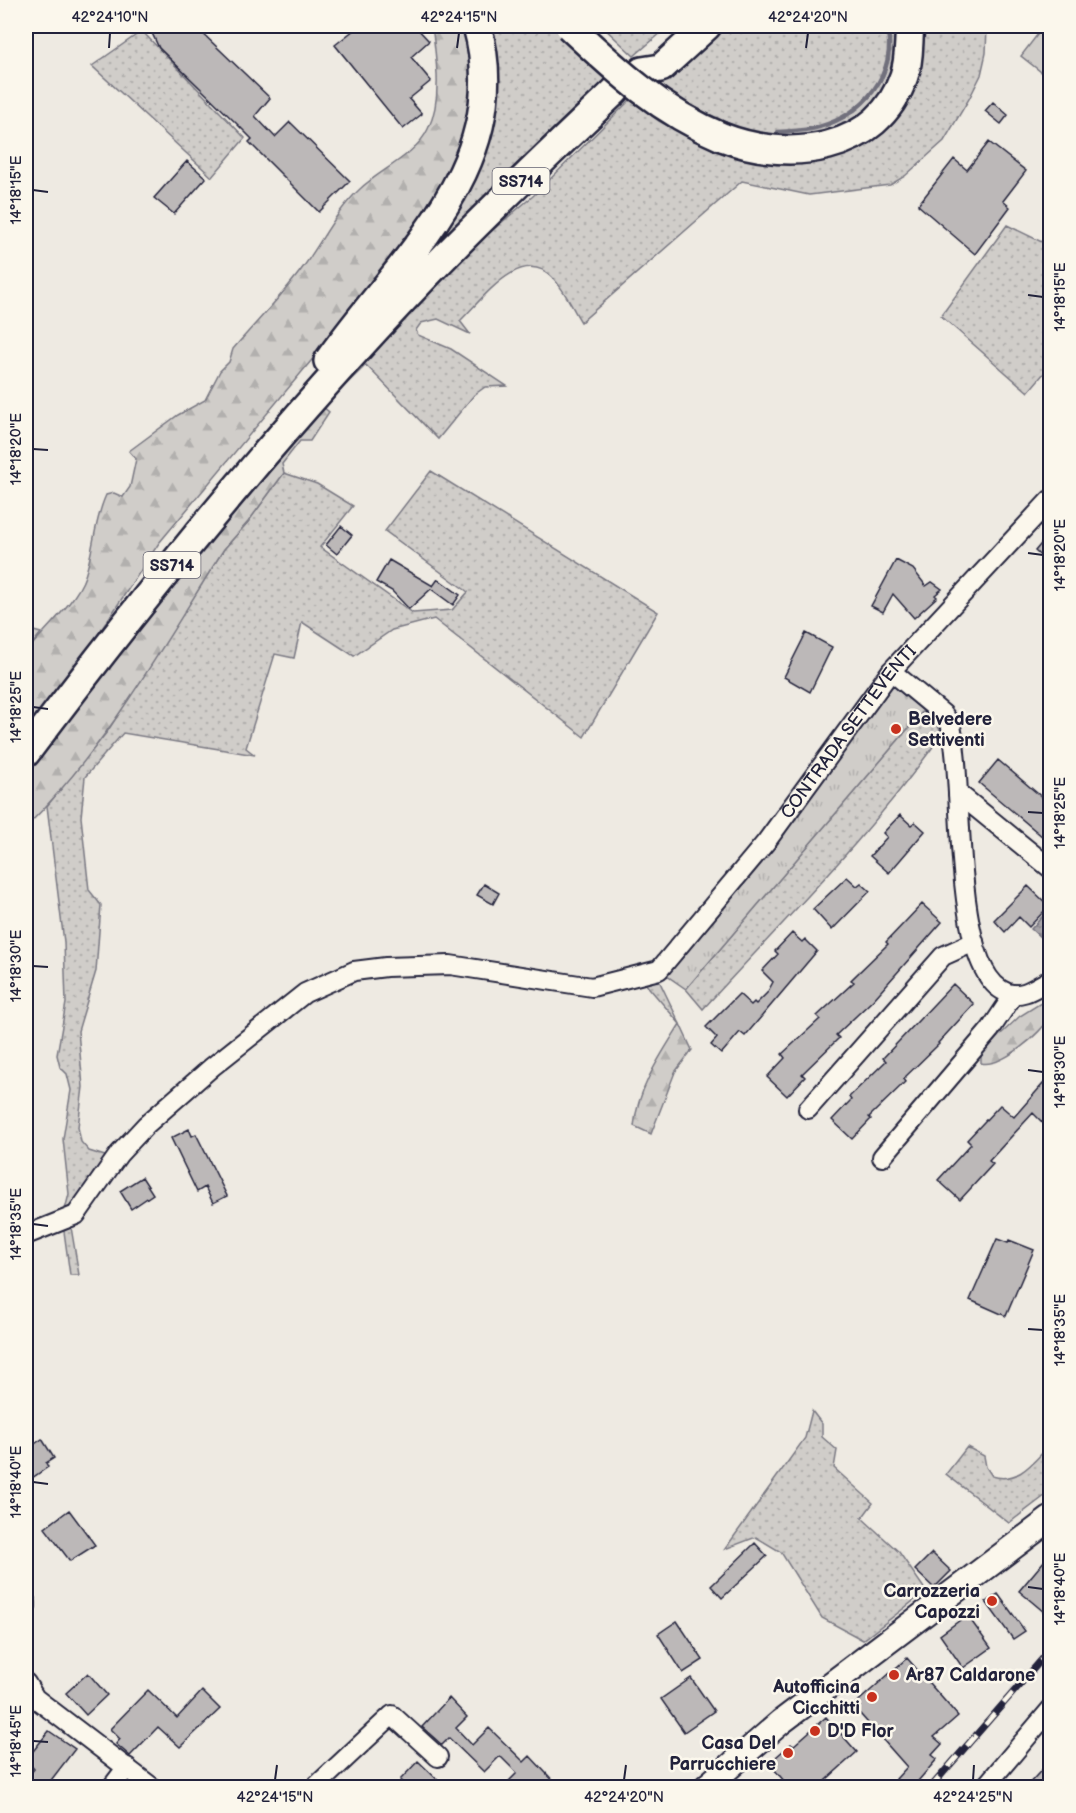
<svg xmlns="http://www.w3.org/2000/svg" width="1076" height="1813" font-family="'Balsamiq Sans',sans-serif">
<defs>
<pattern id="grass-dots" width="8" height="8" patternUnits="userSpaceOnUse" patternTransform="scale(1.5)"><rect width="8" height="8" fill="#d0cdc9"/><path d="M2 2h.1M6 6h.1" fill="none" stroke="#b2b0ae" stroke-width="1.8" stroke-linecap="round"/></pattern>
<pattern id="forest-firs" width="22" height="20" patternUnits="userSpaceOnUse" patternTransform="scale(1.5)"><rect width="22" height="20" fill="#d0cdc9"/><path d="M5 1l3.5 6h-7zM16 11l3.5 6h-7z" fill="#b2b0ae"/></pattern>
<pattern id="park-tufts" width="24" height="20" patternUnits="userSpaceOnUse" patternTransform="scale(1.5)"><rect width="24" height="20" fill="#d0cdc9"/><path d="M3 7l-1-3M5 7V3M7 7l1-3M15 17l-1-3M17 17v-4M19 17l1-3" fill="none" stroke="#b2b0ae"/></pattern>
<pattern id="water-rules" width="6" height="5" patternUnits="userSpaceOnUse" patternTransform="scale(1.5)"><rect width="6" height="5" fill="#a6a3a7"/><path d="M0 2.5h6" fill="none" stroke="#878489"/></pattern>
</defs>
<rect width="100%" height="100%" fill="#eeeae2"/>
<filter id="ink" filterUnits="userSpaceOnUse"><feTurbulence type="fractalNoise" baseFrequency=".0167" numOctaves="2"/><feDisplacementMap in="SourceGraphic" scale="12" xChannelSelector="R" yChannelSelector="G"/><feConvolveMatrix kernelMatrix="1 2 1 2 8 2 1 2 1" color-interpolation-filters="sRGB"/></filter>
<g filter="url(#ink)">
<path fill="url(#grass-dots)" stroke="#797882" stroke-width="1.5" d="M488,26H551L608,80L522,161L418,269Z
M602,26H669L634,56Z
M722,26H894C908,82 857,137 800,139C779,140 756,134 735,131L736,127L686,103L656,83Z
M922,26H987L986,53L981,75L969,99L944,141L905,176L890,185L809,195L742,181L581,322C572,308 565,290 553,278C521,244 482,300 460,321L470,334L438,319L421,323L416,330L418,335L451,349L507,386L485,387L474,395L438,439L366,365L323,407L362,359L464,254L533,196L630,100L659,121L716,151L719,146L872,139C909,110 925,73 922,26Z
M142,31L245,138L212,177L92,66Z
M1007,225L1050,246V366L1028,392L941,316Z
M431,471L658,612L584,737L434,619L392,630L354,656L302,622L294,658L275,654L246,748L255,755L123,733L85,777L81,817L89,890L101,905L96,971L78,1031L83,1087L78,1127L81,1142L89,1151L108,1157L82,1199L65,1210L69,1194L63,1139L71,1090L67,1074L60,1067L57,1055L66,1003L64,942L47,806L107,732L224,549L248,522L284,473L317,484L353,506L320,547L413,613L452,610L468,592L385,531Z
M26,629L41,633L26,652Z
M923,711L936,723L942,734C872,834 785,919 703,1009L686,989Z
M655,972L680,1024L638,975Z
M70,1221L79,1275H70L63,1224Z
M812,1411L822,1424V1437L837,1450L834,1468L873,1503L862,1518L899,1552L926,1591L863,1640L822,1618L781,1552L756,1537L725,1549L805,1438Z
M1050,1445V1492L1009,1523L946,1474L967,1447L984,1456L986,1467L992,1476C1019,1484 1033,1462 1050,1445Z"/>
<path fill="url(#forest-firs)" stroke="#797882" stroke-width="1.5" d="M432,26H473L478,106L451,185L331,337L159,543L85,654L26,734V652C43,631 77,601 85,576C94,549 94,521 106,495L114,493L123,497L130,487L136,459L129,451L178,415L205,400L220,371L229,362L233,349C256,322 283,295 304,266C323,240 336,211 360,189C380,170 416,155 428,129C443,99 436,57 432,26Z
M323,407L329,412L310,441H300L282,464L284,473L248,522L224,549C163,645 107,747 26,827V771L163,594Z
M1044,1001L1050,1002C1050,1006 1051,1012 1050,1016C1042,1034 1000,1068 981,1063V1054L985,1049L1020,1016Z
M680,1024L692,1050L675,1072L651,1134L634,1126C638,1088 660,1056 680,1024Z"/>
<path fill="url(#park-tufts)" stroke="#797882" stroke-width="1.5" d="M891,684L923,711L686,989L663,973Z"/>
<path fill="#d0cdc9" stroke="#797882" stroke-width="1.5" d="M1044,26H1050V79L1021,56Z"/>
<path fill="url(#water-rules)" stroke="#716f7c" stroke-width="1.5" d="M1050,908V928L1041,938L1031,929Z"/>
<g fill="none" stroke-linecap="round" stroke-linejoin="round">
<path stroke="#716f7c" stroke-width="4.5" d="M778,132C792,131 806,131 819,127C864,114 898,74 887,26"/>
</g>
<path fill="#bcb8b8" stroke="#22223b" stroke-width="1.5" d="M167,26H195L270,98L255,116L275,137L290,122L350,181L319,212L249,142L252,139L235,122L159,48L152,33Z
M359,26H415L429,41L411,57L431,81L409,99L422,114L403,129L335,45Z
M993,102L1008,115L1001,124L985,111Z
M989,142L1026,171L1003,201L1010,207L975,254L918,205L954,159L967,170Z
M187,161L206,178L174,214L154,198Z
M341,526L352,535L337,554L326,545Z
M1050,533V565L1035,551Z
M389,560L433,586L438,579L460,595L453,605L431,589L409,609L392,591L376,582Z
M896,560L913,569L926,586L932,582L942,589L935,595L937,597L914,618L893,594L883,612L871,606Z
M806,633L832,647L810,692L784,677Z
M998,760L1050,804V843L979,783Z
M900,815L911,825L915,822L925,831L889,873L870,856L887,837L883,833Z
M847,877L857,886L861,883L870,891L832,930L813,909Z
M484,884L499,893L493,904L477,895Z
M1028,886L1049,906L1029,927L1019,917L1005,932L994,920Z
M922,904L942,922L873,1000L836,1035L839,1038L802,1074L805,1077L787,1096L767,1077L785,1058L782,1054L820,1019L817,1016L854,982L851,980L888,944L886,942Z
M792,933L802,942L805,939L817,951L745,1036L740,1032L721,1054L711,1045L717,1038L706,1027L739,994L751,1005L754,1002L756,1004L767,993L773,982L762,971L778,954L775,951Z
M953,984L974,1004L938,1043L939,1044L903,1079L905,1082L869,1117L871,1119L852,1139L832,1120L851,1100L849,1097L886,1061L883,1058Z
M1050,1076V1130L1033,1113L989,1161L993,1164L960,1200L938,1180L971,1144L967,1140L1000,1105L1014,1117Z
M189,1129L192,1136L196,1134L227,1196L213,1203L205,1187L197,1192L171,1138Z
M142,1177L153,1194L131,1209L120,1191Z
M997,1239L1008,1243L1009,1240L1034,1250L1006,1316L970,1300Z
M42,1439L54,1458L46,1463L48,1467L26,1482V1450Z
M69,1510L95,1545L70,1561L45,1528Z
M755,1543L767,1556L722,1598L711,1586Z
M932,1553L951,1571L934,1588L915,1570Z
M1050,1554V1605L1044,1612L1019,1591Z
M998,1594L1025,1631L1013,1639L986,1602Z
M967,1615L991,1648L963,1668L940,1635Z
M677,1621L703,1660L683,1673L658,1634Z
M907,1658L958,1716L934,1737L942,1744L932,1755L937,1759L912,1788H906L896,1779L907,1767L853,1706Z
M88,1673L107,1695L86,1715L66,1693Z
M691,1678L714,1711L684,1732L661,1699Z
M148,1690L177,1718L202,1691L220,1709L180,1747L158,1727L130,1756L116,1744L120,1739L110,1729Z
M449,1698L467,1717L456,1728L472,1745L489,1728L524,1762L530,1756L560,1788H502L517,1773L500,1756L484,1772L449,1738L442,1745L422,1727Z
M826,1717L857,1752L817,1788H790L769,1763L791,1744L793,1746Z
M49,1731L75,1749L45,1788H26V1779L34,1769L26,1760Z
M418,1761L446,1788H407L400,1780Z
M1050,1761V1788H1025Z"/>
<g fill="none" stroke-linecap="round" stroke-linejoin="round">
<g stroke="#22223b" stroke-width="22">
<g id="minor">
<path d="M891,671L943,714L950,723C966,775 949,974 1008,993C1024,998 1037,986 1050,980"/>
<path d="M958,793L1050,868"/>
<path d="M808,1109L943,956L974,942"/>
<path d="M882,1157L990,1030L1014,994"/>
<path id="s1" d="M26,1235L76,1215L119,1154L146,1125L212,1067L305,993L354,971L386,967L450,965L592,987L659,970L766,842L891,671L1050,500"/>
<path d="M26,1603V1606"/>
<path d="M26,1683L35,1698L153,1788"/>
<path d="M111,1788L127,1767"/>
<path d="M314,1788L392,1715L438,1757"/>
<path d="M984,1788L1050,1710"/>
</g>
</g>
<g stroke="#22223b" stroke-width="28">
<path id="major" d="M705,1788L781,1722L1050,1519"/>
</g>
<g stroke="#22223b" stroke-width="32">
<path id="highway" d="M642,71L661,68L707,26
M722,137C788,163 878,153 904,76C910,59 908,43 910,26
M328,361C399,260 516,164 477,26
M26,753C149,589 279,430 421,281C484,215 550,153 615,91"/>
</g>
<use href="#minor" stroke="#fbf7ec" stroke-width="18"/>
<use href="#major" stroke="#fbf7ec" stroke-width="24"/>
<use href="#highway" stroke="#fbf7ec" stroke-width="27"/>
<g stroke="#22223b" stroke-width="7">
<path id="rail" d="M930,1788L1050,1650"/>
</g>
<use href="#rail" stroke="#fbf7ec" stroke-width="4.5" stroke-dasharray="14" stroke-linecap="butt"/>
<g stroke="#22223b" stroke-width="32" stroke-linecap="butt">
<path id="highway-bridge" d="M569,26C616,70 661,112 722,137"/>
</g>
<use href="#highway-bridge" stroke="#fbf7ec" stroke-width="27"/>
</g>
</g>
<path fill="none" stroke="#22223b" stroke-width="2" d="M109,48L110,33M457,48L459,33M806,48L808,33M33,190L48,192M1028,295L1043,297M33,449L48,450M1028,553L1043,555M33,707L48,709M1028,812L1043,813M33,966L48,967M1028,1070L1043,1072M33,1224L48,1226M1028,1329L1043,1330M33,1482L48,1484M1028,1587L1043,1589M33,1741L48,1742M275,1780L277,1765M624,1780L626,1765M973,1780L974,1765"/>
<g fill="#c8321e" stroke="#fbf7ec" stroke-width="2">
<circle cx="896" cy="729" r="6"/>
<circle cx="992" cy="1601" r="6"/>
<circle cx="894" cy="1675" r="6"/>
<circle cx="872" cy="1697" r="6"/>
<circle cx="815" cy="1731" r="6"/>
<circle cx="788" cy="1753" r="6"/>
</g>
<g text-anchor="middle" stroke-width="5" stroke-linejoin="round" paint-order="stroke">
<g fill="#fbf7ec" stroke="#636270" stroke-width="1.5">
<rect x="492.5" y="168" width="57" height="26" rx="4.5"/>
<rect x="143.5" y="552" width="57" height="26" rx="4.5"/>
</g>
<g font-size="16" font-weight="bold" fill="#22223b">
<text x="521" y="187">SS714</text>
<text x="172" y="571">SS714</text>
</g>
<g font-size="18" font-weight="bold" fill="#22223b" stroke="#fbf7ec" text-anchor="start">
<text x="908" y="725">Belvedere<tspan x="908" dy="21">Settiventi</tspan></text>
<text x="980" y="1597" text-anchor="end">Carrozzeria<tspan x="980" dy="21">Capozzi</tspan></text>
<text x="906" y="1681">Ar87 Caldarone</text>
<text x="860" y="1693" text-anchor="end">Autofficina<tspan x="860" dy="21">Cicchitti</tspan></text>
<text x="827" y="1737">D'D Flor</text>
<text x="776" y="1749" text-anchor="end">Casa Del<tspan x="776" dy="21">Parrucchiere</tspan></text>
</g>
<g font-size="18" fill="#22223b" stroke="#fbf7ec">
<text dy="6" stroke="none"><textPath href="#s1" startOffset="1042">CONTRADA SETTEVENTI</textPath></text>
</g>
</g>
<rect width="1076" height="1813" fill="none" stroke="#fbf7ec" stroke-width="66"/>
<rect x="33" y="33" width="1010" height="1747" fill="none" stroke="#22223b" stroke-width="2"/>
<g font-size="15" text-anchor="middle" fill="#22223b">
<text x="110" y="22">42°24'10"N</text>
<text x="459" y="22">42°24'15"N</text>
<text x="808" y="22">42°24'20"N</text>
<text transform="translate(16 190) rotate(-90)" y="5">14°18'15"E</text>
<text transform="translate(1060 297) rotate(-90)" y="5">14°18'15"E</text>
<text transform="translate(16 449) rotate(-90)" y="5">14°18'20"E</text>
<text transform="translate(1060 555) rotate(-90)" y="5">14°18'20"E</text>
<text transform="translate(16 707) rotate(-90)" y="5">14°18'25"E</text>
<text transform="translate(1060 813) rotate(-90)" y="5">14°18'25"E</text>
<text transform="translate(16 966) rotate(-90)" y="5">14°18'30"E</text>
<text transform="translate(1060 1072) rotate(-90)" y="5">14°18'30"E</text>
<text transform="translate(16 1224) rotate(-90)" y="5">14°18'35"E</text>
<text transform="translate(1060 1330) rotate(-90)" y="5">14°18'35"E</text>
<text transform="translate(16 1482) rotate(-90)" y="5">14°18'40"E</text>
<text transform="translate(1060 1589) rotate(-90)" y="5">14°18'40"E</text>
<text transform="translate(16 1741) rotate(-90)" y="5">14°18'45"E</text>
<text x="275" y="1802">42°24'15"N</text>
<text x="624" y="1802">42°24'20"N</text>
<text x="973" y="1802">42°24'25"N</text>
</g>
</svg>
